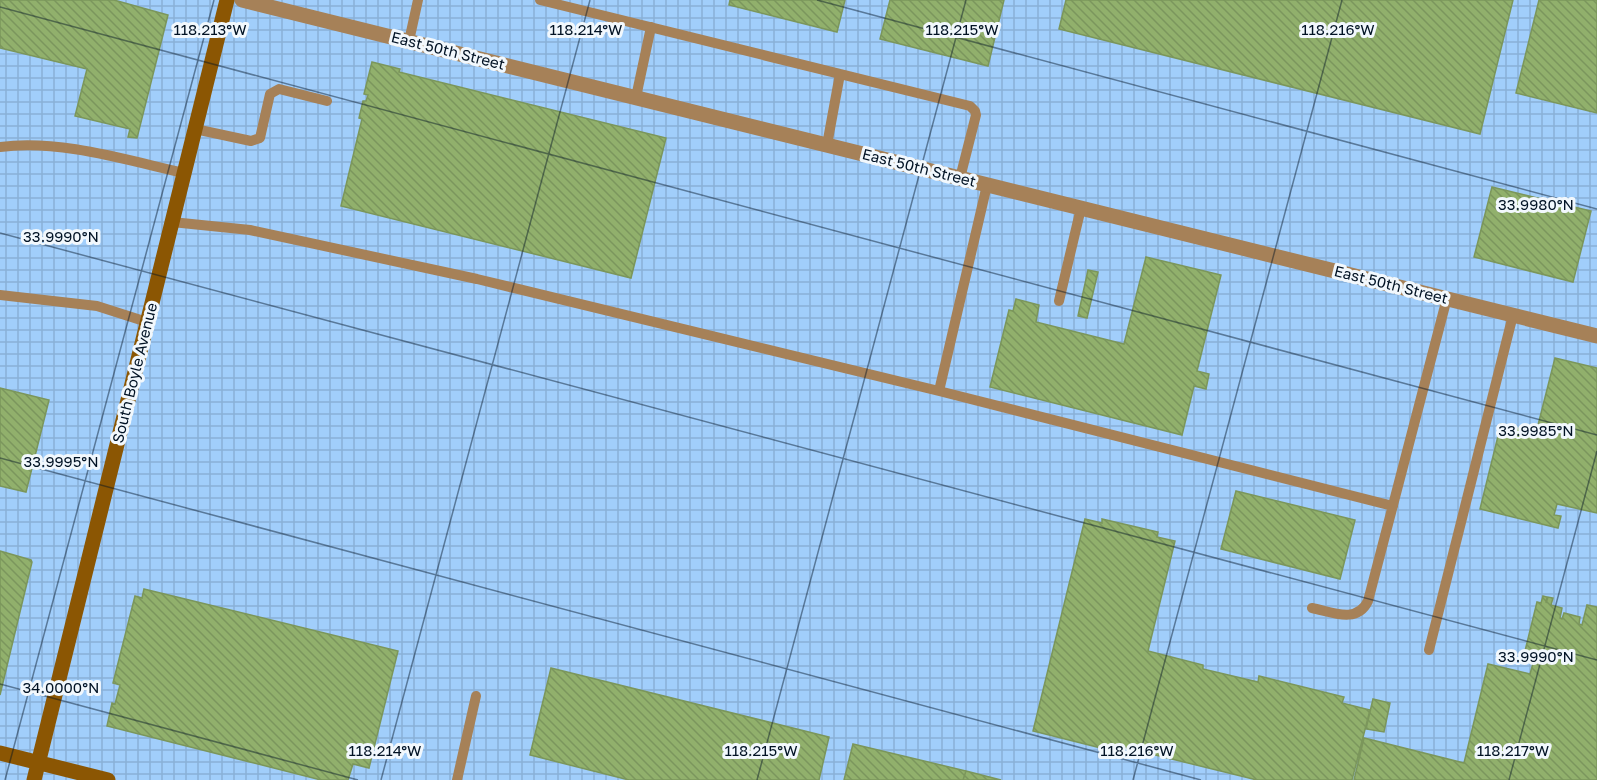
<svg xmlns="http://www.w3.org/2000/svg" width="1597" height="780" font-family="'Golos Text',sans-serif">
<defs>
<pattern id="industrial-grid" width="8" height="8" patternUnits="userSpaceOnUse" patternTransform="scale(1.5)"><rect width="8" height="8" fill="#a1cefb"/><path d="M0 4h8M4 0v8" fill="none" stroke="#89b0d7"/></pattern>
<pattern id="building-back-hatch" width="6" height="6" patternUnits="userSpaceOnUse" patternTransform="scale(1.5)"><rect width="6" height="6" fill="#91b06c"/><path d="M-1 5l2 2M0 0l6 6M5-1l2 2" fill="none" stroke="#7b965d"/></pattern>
</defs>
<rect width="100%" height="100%" fill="#bbdaf8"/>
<path fill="url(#industrial-grid)" d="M0,0H1597V780H0Z"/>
<path fill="url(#building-back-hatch)" stroke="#7b965b" stroke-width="1.5" d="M0,0H114L168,15L137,138L128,137L130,129L75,116L87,69L0,48Z
M730,0H845L837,32L729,5Z
M890,0H1004L988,66L880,39Z
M1066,0H1513L1480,134L1059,29Z
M1539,0H1597V113L1516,93Z
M372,62L400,69L399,72L666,138L631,278L341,206L362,119L359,118L363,101H366L368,95L364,94Z
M1492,187L1591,211L1573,282L1474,257Z
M1146,257L1221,275L1197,371L1209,374L1206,389L1194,386L1182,435L990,387L1009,310L1013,311L1016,299L1039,305L1036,322L1124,344Z
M1088,270L1098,272L1087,318L1078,316Z
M1555,358L1597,368V513L1557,504L1554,515L1561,516L1558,528L1480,509L1501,424L1536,433Z
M0,388L49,400L26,492L0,486Z
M1236,491L1355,520L1340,579L1221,549Z
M1085,519L1102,523V519L1158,532L1157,537L1175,541L1148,651L1203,665V669L1258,682L1259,676L1344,697L1342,703L1370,710L1352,780H1257L1123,747L1121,753L1033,731Z
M0,551L31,560L32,562L0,695Z
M144,589L398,651L369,768L353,764L348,780H321L107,726L112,703L115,704L120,685L113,683L135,596L142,598Z
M1543,596L1547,597L1546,603L1548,597L1553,598L1551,605L1562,608L1560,618L1562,619L1564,613L1580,617L1579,624L1582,625L1587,605L1597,607V780H1354L1364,738L1464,763L1488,664L1530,674L1536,653L1525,651L1537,602L1541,603Z
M551,668L829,737L819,780H629L530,755Z
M1373,699L1390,703L1384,732L1366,729Z
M853,744L966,771L963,780H844Z
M966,771L1001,780H963Z"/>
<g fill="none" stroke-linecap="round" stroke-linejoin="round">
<path stroke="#a68158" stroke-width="10" d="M540,0L970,106L975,111L976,115L960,178
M409,41L418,0
M636,97L651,27
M195,129L251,141L260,138L270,94L279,89L327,101
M827,145L840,74
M0,147C59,139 126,160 184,173
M172,222L250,230L477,279L939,391L1393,506
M0,295L97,306L147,322
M1059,301L1081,208
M939,391L987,185
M1312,608C1332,612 1357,624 1368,601L1447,298
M1429,650L1513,315
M457,780L476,696"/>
<path stroke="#a68158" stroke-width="15" d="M242,0L1597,336"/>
<path stroke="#8b5603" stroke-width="15" d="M0,753L108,780
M34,780L227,0"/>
</g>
<path fill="none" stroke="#011224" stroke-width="1.5" stroke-opacity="0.45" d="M817,0L1597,209M0,7L1597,435M0,233L1597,660M0,458L1201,780M0,684L358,780M5,780L214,0M381,780L590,0M757,780L966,0M1133,780L1342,0M1509,780L1597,451"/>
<g text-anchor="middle" stroke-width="6" stroke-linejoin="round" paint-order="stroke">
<g font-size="15" fill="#011224" stroke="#f2f8fd">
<text transform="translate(448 51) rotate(14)" y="5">East 50th Street</text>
<text transform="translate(919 168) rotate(14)" y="5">East 50th Street</text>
<text transform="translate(1391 285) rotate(14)" y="5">East 50th Street</text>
<text transform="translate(135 373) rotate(-76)" y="5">South Boyle Avenue</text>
</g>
</g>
<g font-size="15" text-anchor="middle" fill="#011224" stroke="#f2f8fd" stroke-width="6" stroke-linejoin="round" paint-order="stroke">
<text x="210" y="35">118.213°W</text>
<text x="586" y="35">118.214°W</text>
<text x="962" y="35">118.215°W</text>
<text x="1338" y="35">118.216°W</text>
<text x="1536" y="210">33.9980°N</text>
<text x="61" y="242">33.9990°N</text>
<text x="1536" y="436">33.9985°N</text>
<text x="61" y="467">33.9995°N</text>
<text x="1536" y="662">33.9990°N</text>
<text x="61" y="693">34.0000°N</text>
<text x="385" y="756">118.214°W</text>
<text x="761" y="756">118.215°W</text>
<text x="1137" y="756">118.216°W</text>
<text x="1513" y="756">118.217°W</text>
</g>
</svg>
